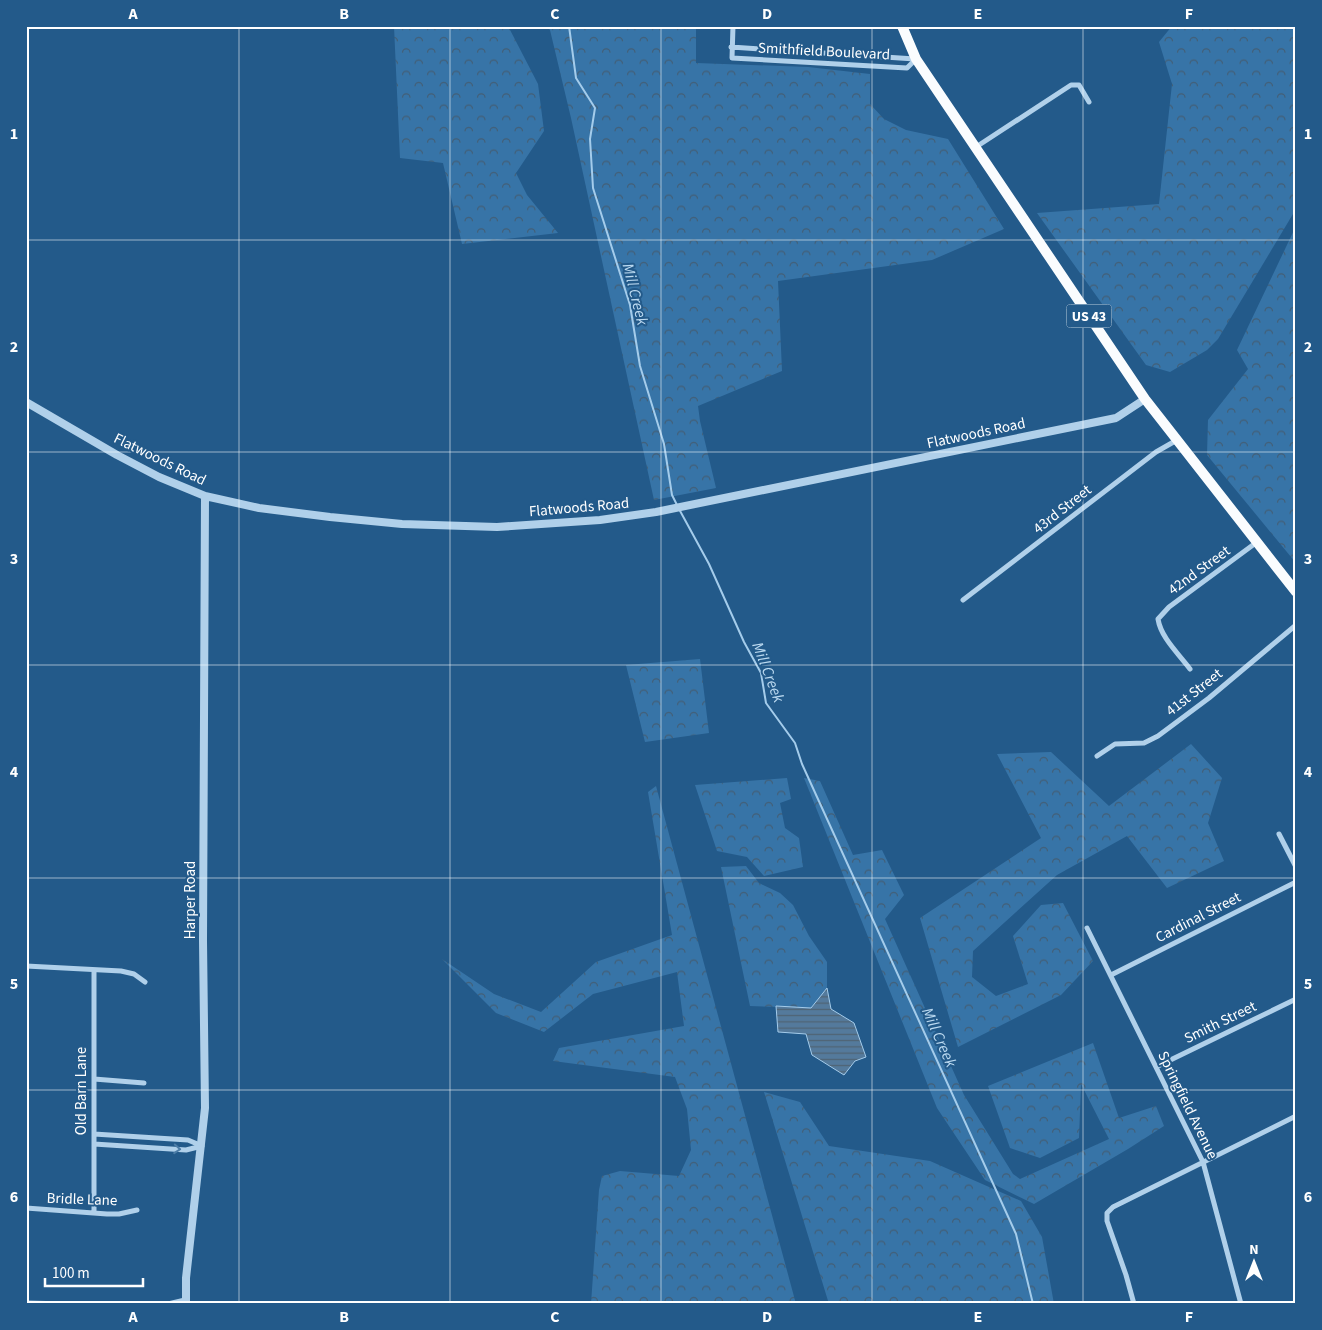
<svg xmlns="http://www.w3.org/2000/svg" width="1322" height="1330" font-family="'Source Sans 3',sans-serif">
<defs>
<pattern id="forest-crowns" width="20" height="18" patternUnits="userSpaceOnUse" patternTransform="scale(1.25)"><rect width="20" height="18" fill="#3774a7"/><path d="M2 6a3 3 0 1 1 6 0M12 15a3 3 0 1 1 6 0" fill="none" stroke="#435e75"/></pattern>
<pattern id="water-rules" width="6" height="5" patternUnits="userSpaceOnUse" patternTransform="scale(1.25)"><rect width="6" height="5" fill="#547a9c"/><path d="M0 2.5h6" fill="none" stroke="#506374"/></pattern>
</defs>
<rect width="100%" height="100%" fill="#235a8a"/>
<path fill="url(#forest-crowns)" d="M394,26H508L538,84L544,131L516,173L527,195L558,233L462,244L443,163L400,158Z
M547,26H696V63L808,67L870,74V104L884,119L906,130L948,139L1004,229L932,260L778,281L782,371L698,406L700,421L716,488L654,500L571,118L550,30Z
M1172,26H1251L1265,28L1277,26H1296V209L1218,339L1207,350L1170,372L1146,365L1037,213L1159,204L1172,84L1159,42Z
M1296,226V563L1207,455L1208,420L1248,369L1237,350Z
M700,659L709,733L645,742L626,665Z
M1191,744L1222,778L1208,823L1224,861L1167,888L1127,836L1057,875L973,951L972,977L996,996L1028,984L1013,936L1041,905L1063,903L1093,961L1061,995L958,1047L920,918L1041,838L997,754L1051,752L1109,806Z
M787,778L791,799L780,803L785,828L799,838L803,867L764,876L747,857L717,851L695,785Z
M804,778L820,781L853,855L882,850L904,895L885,919L964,1095L1013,1174L1020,1179L1109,1139L1081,1084L1079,1138L1040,1158L1010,1148L988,1086L1093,1043L1119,1118L1156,1106L1164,1126L1128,1149L1034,1204L985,1180L937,1108Z
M656,786L796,1304H591L599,1190L602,1176L620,1171L679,1176L691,1150L687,1109L675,1077L553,1061L559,1048L684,1026L677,972L593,994L544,1032L496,1013L442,959L494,994L541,1012L596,962L672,935L648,792Z
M746,866L759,883L780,893L793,905L809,936L827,962V988L811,1008L750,1006L721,867Z
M764,1092L800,1102L829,1146L930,1161L1021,1201L1042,1237L1054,1304H829Z"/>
<path fill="url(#water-rules)" stroke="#a4cceb" d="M827,988L831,1009L854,1023L866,1057L855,1061L844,1075L812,1055L806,1034L778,1032L776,1006L811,1008Z"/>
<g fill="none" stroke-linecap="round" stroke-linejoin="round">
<path stroke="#a4cceb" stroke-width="2" d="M569,26L576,78L595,108L590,139L593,188L630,305L640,366L664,444L672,495L677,505
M679,509L709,564L744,642L761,673L766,703L795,743L802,764L1016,1234L1033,1304"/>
<path stroke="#b0d0ea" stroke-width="5" d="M733,26L732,58L907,68L916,59
M731,47L915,59
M976,147L1071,85H1079L1089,102
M963,600L1156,452L1177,440
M1190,669C1179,654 1161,638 1158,619L1169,607L1257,542
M1097,756L1115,744L1144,743L1158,736L1209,698L1296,625
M1279,834L1296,867
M1087,928L1203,1162L1241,1304
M26,966L121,971L134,974L145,982
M94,970V1213
M1111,975L1296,882
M1156,1067L1296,999
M94,1079L144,1083
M94,1144L186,1150L202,1146L188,1140L94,1134
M26,1208L107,1214H119L137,1210
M26,1303L65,1304
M168,1304L185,1300
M1134,1304L1126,1275L1107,1221V1213L1113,1207L1296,1116"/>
<path stroke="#b0d0ea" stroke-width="8" d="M26,402L117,455L159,477L205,496L259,508L330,517L402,524L497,527L600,520L656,512L1116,418L1145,399
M186,1304V1278L205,1108L203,941L205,496"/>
<path stroke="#fafcfe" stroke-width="10" d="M902,26L916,59L1145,399L1296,592"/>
</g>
<defs><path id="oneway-chevron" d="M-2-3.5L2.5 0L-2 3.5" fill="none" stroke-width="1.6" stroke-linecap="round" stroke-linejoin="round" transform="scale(1.25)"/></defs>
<use stroke="#4d7da7" href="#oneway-chevron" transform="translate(177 1149) rotate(4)"/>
<path fill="none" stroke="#fff" stroke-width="1" stroke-opacity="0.55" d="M239,26V1304M450,26V1304M661,26V1304M872,26V1304M1083,26V1304M26,240H1296M26,452H1296M26,665H1296M26,878H1296M26,1090H1296"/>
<g text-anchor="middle" stroke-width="4" stroke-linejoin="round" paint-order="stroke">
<rect fill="#235a8a" stroke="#bdcedc" stroke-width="1" x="1066.5" y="304.5" width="45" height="23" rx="4"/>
<g font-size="14" font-weight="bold" fill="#fff">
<text x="1089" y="321">US 43</text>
</g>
<g font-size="15" fill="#fff" stroke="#235a8a">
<text transform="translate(824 51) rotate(3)" y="5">Smithfield Boulevard</text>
<text transform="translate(976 433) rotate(-12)" y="5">Flatwoods Road</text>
<text transform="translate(160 459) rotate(26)" y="5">Flatwoods Road</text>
<text transform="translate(579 507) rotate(-5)" y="5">Flatwoods Road</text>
<text transform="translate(1062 509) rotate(-38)" y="5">43rd Street</text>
<text transform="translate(1199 570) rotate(-36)" y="5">42nd Street</text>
<text transform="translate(1194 692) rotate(-38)" y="5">41st Street</text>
<text transform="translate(190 900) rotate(-90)" y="5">Harper Road</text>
<text transform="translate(1198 917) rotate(-27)" y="5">Cardinal Street</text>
<text transform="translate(1220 1022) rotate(-26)" y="5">Smith Street</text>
<text transform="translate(81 1091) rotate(-90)" y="5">Old Barn Lane</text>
<text transform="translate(1188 1105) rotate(64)" y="5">Springfield Avenue</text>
<text transform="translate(82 1199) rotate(2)" y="5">Bridle Lane</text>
</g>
<g font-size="16" font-style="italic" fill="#bcdaf1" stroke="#235a8a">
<text transform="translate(636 294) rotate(76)" y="6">Mill Creek</text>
<text transform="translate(769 672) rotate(69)" y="6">Mill Creek</text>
<text transform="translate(940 1037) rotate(66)" y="6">Mill Creek</text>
</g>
</g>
<rect width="1322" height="1330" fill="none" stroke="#235a8a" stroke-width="55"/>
<g transform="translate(1254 1262)" stroke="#235a8a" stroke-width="4" paint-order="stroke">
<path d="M0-4L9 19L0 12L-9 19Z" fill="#ffffff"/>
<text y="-8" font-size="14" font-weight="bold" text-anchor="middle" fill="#ffffff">N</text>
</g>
<path d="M45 1278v8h98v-8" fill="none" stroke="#ffffff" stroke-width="2.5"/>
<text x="52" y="1278" font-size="15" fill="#ffffff" stroke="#235a8a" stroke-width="4" paint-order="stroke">100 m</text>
<rect x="28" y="28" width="1266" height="1274" fill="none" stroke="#fff" stroke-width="2"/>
<g font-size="16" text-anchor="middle" font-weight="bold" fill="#fff">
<text x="133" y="19">A</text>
<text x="344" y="19">B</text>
<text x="555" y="19">C</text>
<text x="767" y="19">D</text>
<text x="978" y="19">E</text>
<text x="1189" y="19">F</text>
<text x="14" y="139">1</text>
<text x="1308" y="139">1</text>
<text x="14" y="352">2</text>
<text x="1308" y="352">2</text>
<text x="14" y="564">3</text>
<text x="1308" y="564">3</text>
<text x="14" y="777">4</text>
<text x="1308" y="777">4</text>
<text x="14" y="989">5</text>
<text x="1308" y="989">5</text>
<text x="14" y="1202">6</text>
<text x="1308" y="1202">6</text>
<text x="133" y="1322">A</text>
<text x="344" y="1322">B</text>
<text x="555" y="1322">C</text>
<text x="767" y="1322">D</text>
<text x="978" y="1322">E</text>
<text x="1189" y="1322">F</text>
</g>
</svg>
